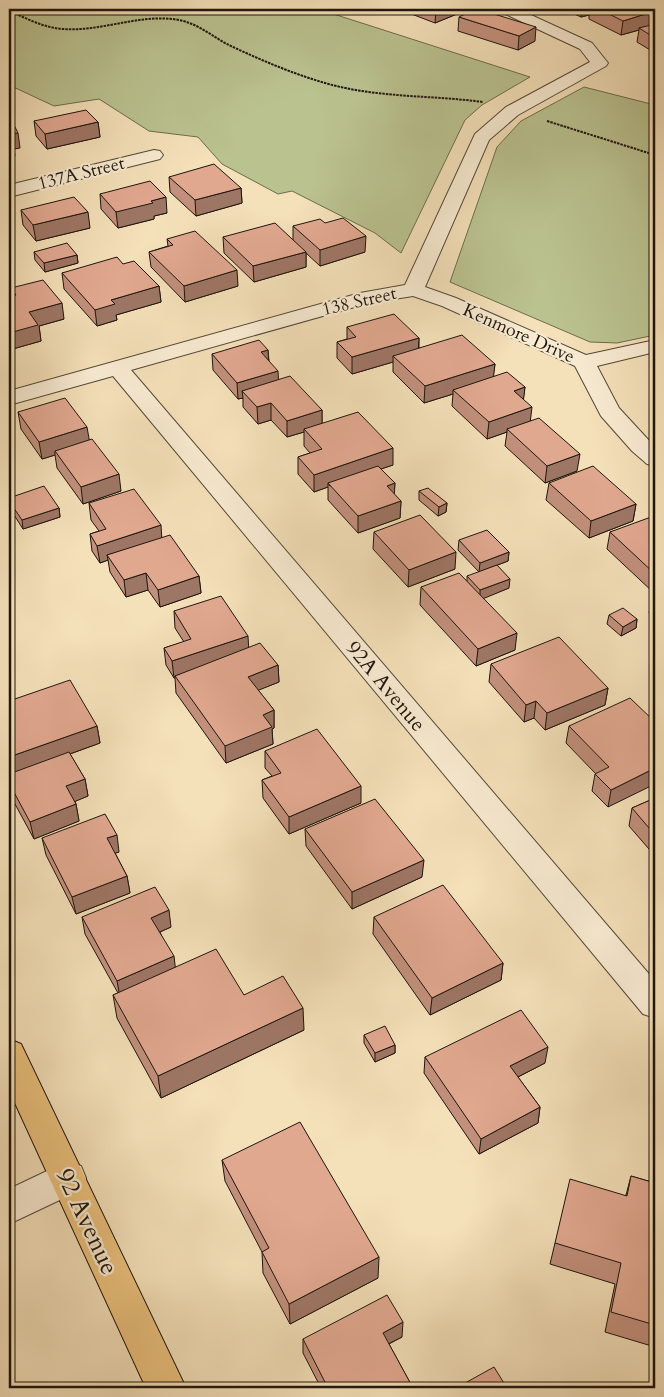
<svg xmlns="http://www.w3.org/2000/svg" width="664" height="1397" font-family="Cardo,serif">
<rect width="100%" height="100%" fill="#f4e0b9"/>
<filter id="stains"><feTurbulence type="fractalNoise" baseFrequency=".004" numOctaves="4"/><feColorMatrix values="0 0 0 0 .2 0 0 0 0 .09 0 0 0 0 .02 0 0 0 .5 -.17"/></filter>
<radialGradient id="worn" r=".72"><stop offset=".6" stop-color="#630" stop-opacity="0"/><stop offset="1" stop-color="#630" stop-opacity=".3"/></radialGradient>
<path fill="#bac290" stroke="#6c6c4e" d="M9,9H318L530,77L482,105L465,120L401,253L375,233L292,191L278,194L222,164L198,137L149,131L99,99L54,106L9,85Z
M584,87L655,105V335L617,343L590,342L450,282L497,147L521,121Z"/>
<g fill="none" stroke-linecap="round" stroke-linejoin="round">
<g stroke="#544838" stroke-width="2">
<path id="minor" d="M498,9H518L592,43L608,63L606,66L518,115L489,140L425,287L456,298L586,355L655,340V352L597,366L619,408L655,447V466L647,464L632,451L601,416L575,366L442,306L413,296L369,303L131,370L655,981V1018L643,1014L113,376L9,405V391L360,293L405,285L475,134L506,107L590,62L580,49L501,12Z
M154,150L160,151L163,155L160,159L9,197V185Z
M68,1161L81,1166L86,1178L81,1190L9,1224V1189Z"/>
</g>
<g stroke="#1e150d" stroke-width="2">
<path id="major" d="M9,1039L21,1044L186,1388H146L9,1090Z"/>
</g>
<path stroke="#1e150d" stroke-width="2" stroke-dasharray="2.5 1" stroke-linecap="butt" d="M9,11C26,18 44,28 63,29C102,32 140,13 179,20C200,24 215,39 233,47C263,61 294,74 325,83C376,98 431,95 483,102
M547,121L655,155"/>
<use href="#minor" fill="#f8ebd2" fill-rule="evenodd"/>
<use href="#major" fill="#eac07c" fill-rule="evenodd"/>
</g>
<path fill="#c2907c" stroke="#1e150d" d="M401,9H457V14L435,23L401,10Z
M563,9H653L655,10V53L637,42L639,30L621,35L589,19V15L581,17Z
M459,17L535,41L518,50L458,31Z
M34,121L98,122L100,137L47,149L36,136Z
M169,177L241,188L242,203L196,216L170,192Z
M100,194L167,213L154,216V219L118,228L101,209Z
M21,210L90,228L36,241L23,225Z
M293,226L365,252L320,266L306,253V267L254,282L224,253L223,237L293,240Z
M167,239L238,286L185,302L151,267L149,252L168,246Z
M34,252L77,255L78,263L45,272L35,260Z
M123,264L159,286L161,302L116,315L117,320L97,326L64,289L62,273Z
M11,288L64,319L39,326L41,341L9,350V297L13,296Z
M347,327L419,338V348L495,364L493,376L525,387L523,400L531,421L577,471L545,483L505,446L507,432L487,439L452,406L453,394L424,403L393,372V362L352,374L337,358V342L347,339Z
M268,350L269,361L278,380L322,410V424L393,465L381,469L395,483L394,494L401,501L400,518L358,533L328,500V487L314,492L298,474V457L310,453L304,446V432L287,437L271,420L258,424L243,407V398L238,399L213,370L212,354Z
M18,412L89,440L121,491L83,504L57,468L55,455L42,459L21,429Z
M549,483L636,504L633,521L589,538L546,500Z
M419,491L447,503L446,512L438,516L419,500Z
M9,498L59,508L60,517L23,529L9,507Z
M89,503L162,537L199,576L201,593L160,607L148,590L126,597L110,572L108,560L100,563L92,551L90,534L99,531L91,520Z
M655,520V592L654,593L607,549L610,532Z
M374,532L455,569L408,587L373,549Z
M459,540L509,552L508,561L479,572L458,550Z
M467,576L509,588L483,598L515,650L476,666L420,605L421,587L467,581Z
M655,595V619L649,613L653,596Z
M174,611L248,647L278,665L279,682L258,690L274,710V728L272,729L273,744L226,763L176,693L175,678H174L166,665L164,648L184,642L175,628Z
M609,615L637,619L636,628L621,636L607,624Z
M491,664L608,688L605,705L545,730L534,718L524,722L489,682Z
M9,701L97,726L100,743L70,754L85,779L88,796L75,801L76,804L79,821L34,839L9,793Z
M569,726L653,727L608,807L592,791L595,774H596L566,743Z
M265,751L361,803L289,834L263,798L262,780L272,776L265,768Z
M655,798V856L629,826L632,808Z
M305,829L422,877L352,909L306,846Z
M42,838L119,852L115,853L127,876L130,893L76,914L46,855Z
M82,917L171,927L160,932L175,968L244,995L304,1030L161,1098L117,1018L113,995L118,993L85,934Z
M374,917L503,963L501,980L430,1015L373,934Z
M364,1035L395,1045V1053L375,1062L364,1043Z
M425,1057L545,1063L518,1077L540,1107L538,1123L479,1154L424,1073Z
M222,1160L378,1278L290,1324L263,1273L262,1252L225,1181Z
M631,1176L655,1183V1347L605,1332L615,1284L550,1264L555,1243L626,1195Z
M402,1337L389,1344L413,1388H321L303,1353V1339Z"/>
<path fill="#9e7665" stroke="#1e150d" d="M436,9H457V14L435,23Z
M582,9H590L589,15L581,17Z
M655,11V25L639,28V30L621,35L623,21Z
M536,27L535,41L518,50L519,36Z
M98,122L100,137L47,149L45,134Z
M18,133L20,148L14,149L15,156L9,157V141L10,134Z
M241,188L242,203L196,216L195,200Z
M166,197L167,213L154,216V219L118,228L116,212L151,201Z
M88,212L90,228L36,241L33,225Z
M366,236L365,252L320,266V250Z
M306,252V267L254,282L253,266Z
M77,255L78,263L45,272L44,263Z
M237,270L238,286L185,302L184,286Z
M159,286L161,302L116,315L117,320L97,326L95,310L111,300Z
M62,303L64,319L39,326L41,341L9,350V333L29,312Z
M419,338L418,354L393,356V362L352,374V357Z
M268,350L269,367L261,352Z
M495,364L493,381L453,390V394L424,403L425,386Z
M278,371L279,387L242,391L243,398L238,399L237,383Z
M525,387L523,404L514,391Z
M271,403V420L258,424L257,407Z
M532,407L530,424L507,429V432L487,439L489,422Z
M322,410V427L304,429V432L287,437V421Z
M87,427L90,444L55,451V455L42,459L39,442Z
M393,448V465L330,486L328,483V487L314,492V475Z
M580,454L577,471L545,483L547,466Z
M119,474L121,491L83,504L81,487Z
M395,483L394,500L387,486Z
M401,501L400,518L358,533V516Z
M447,503L446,512L438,516L439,507Z
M636,504L633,521L589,538L591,521Z
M59,508L60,517L23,529L22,520Z
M161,525L162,542L107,555L108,560L100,563L97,546Z
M456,552L455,569L408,587L409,570Z
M509,552L508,561L479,572L480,563Z
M146,573L148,590L126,597L124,580Z
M199,576L201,593L160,607L158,590Z
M510,579L509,588L480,600V590Z
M637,619L636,628L621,636L623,627Z
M517,633L515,650L476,666L478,649Z
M248,636L249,653L175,676V678H174L172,661Z
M278,665L279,682L249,694L248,677Z
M608,688L605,705L545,730L547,713Z
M536,701L534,718L524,722L526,705Z
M274,710V728L272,729L273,744L226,763L225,746L263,715Z
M654,721L651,738L649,723Z
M97,726L100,743L9,776V757Z
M655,768V784L608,807L611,790Z
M85,779L88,796L69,804L66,786Z
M361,786V803L289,834V817Z
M76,804L79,821L34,839L30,822Z
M117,835L119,852L110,855L107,838Z
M424,860L422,877L352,909V892Z
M127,876L130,893L76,914L72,897Z
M169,910L171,927L153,935L151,918Z
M174,956L176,973L120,997L117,981Z
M503,963L501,980L430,1015L432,998Z
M303,1008L304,1030L161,1098L158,1076Z
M395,1045V1053L375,1062V1053Z
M548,1047L545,1063L508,1082L510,1066Z
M540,1107L538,1123L479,1154L481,1139Z
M379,1257L378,1278L290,1324L289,1304Z
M403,1322L402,1337L382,1347L383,1333Z"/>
<path fill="#e1a890" stroke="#1e150d" d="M475,9H478L536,27L519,36L459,17Z
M599,9H653L655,10V11L623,21Z
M655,24V38L639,28Z
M86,110L98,122L45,134L34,121Z
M14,125L18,133L10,134L13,141H9V126Z
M214,164L241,188L195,200L169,177Z
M150,181L166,197L151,201L153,203L116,212L100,194Z
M74,197L88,212L33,225L21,210Z
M343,218L366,236L320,250L293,226L320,219L325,223Z
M275,223L306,252L253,266L223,237Z
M195,231L237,270L184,286L149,252L173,245L167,239Z
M67,243L77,255L44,263L34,252Z
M117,257L123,264L134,261L159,286L111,300L115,304L95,310L62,273Z
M43,280L62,303L29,312L38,325L9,333V297L16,295L11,288Z
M394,314L419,338L352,357L337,342L356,337L347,327Z
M462,335L495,364L425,386L393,356Z
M259,340L268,350L261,352L278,371L237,383L212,354Z
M507,372L525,387L514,391L532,407L489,422L453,390Z
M290,376L322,410L287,421L271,403L257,407L242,391Z
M65,398L87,427L39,442L18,412Z
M358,412L393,448L314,475L298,457L322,449L304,429Z
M539,418L580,454L547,466L507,429Z
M92,439L119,474L81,487L55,451Z
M378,466L395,483L387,486L401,501L358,516L328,483Z
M593,466L636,504L591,521L549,483Z
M44,486L59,508L22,520L9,501V498Z
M428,488L447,503L439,507L419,491Z
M134,489L161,525L97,546L90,534L106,529L89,503Z
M420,515L456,552L409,570L374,532Z
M651,517L655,520V574L610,532Z
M487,530L509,552L480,563L459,540Z
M170,535L199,576L158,590L146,573L124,580L107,555Z
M497,565L510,579L480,590L467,576Z
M459,573L517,633L478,649L421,587Z
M221,596L248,636L172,661L164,648L191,639L174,611Z
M623,608L637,619L623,627L609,615Z
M559,637L608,688L547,713L536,701L526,705L491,664Z
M260,643L278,665L248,677L274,710L263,715L272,727L225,746L175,676Z
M70,680L97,726L9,757V701Z
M630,698L654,721L649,723L655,729V768L611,790L595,774L609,767L569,726Z
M317,729L361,786L289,817L262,780L281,773L265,751Z
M69,752L85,779L66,786L76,804L30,822L9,783V774Z
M655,798V835L632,808Z
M375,799L424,860L352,892L305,829Z
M105,814L117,835L107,838L127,876L72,897L42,838Z
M443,885L503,963L432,998L374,917Z
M155,887L169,910L151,918L174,956L117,981L82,917Z
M216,949L244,995L283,976L303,1008L158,1076L113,995Z
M521,1010L548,1047L510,1066L540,1107L481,1139L425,1057Z
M385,1026L395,1045L375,1053L364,1035Z
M300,1122L379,1257L289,1304L262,1252L269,1248L222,1160Z
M631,1176L655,1183V1325L611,1312L621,1263L555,1243L570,1179L627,1196Z
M387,1295L403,1322L383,1333L413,1388H328L303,1339Z
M494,1367L507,1388H456Z"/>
<g text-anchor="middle" stroke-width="4.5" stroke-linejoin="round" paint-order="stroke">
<g font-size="18" fill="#1e150d" stroke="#f8ebd2">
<text transform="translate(81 173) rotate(-14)" y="6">137A Street</text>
<text transform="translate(359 301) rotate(-13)" y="6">138 Street</text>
<text transform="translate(519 333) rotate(24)" y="6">Kenmore Drive</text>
</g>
<g font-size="21" fill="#1e150d" stroke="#f8ebd2">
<text transform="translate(386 686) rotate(50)" y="7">92A Avenue</text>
</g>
<g font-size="25" fill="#1e150d" stroke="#f8ebd2">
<text transform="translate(88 1221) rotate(65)" y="9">92 Avenue</text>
</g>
</g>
<rect width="664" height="1397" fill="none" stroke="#f4e0b9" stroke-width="30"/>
<rect x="10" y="10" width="644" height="1377" fill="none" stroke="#1e150d" stroke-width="2.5"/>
<rect x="15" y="15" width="634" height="1367" fill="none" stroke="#1e150d"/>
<rect width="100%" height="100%" filter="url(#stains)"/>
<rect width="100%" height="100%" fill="url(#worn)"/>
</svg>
